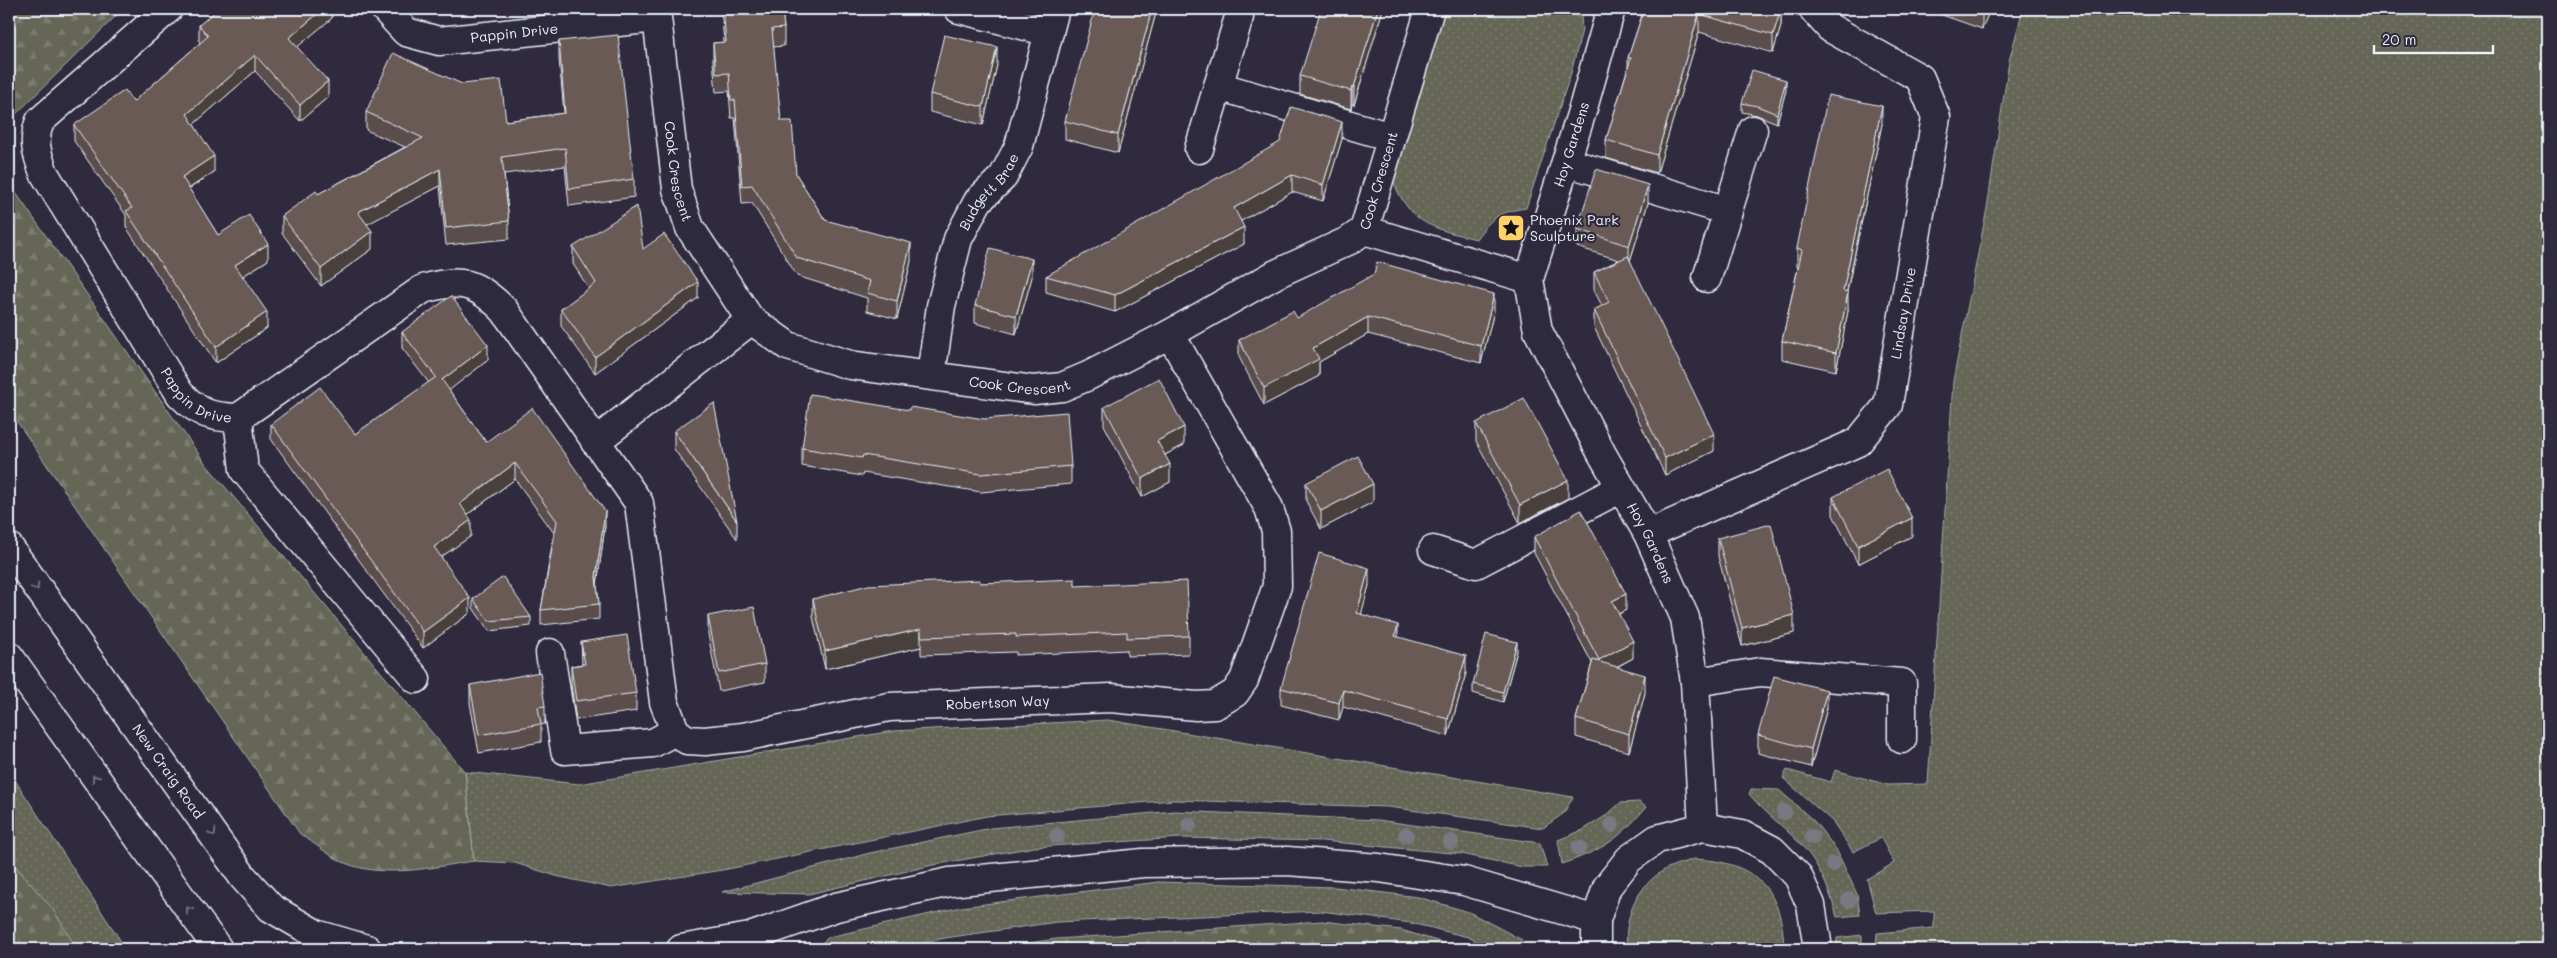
<svg xmlns="http://www.w3.org/2000/svg" width="2557" height="958" font-family="Mali,sans-serif">
<defs>
<pattern id="green-dots" width="8" height="8" patternUnits="userSpaceOnUse" patternTransform="scale(1.25)"><rect width="8" height="8" fill="#656657"/><path d="M2 2h.1M6 6h.1" fill="none" stroke="#7b7c70" stroke-width="1.8" stroke-linecap="round"/></pattern>
<pattern id="forest-firs" width="22" height="20" patternUnits="userSpaceOnUse" patternTransform="scale(1.25)"><rect width="22" height="20" fill="#656657"/><path d="M5 1l3.5 6h-7zM16 11l3.5 6h-7z" fill="#7b7c70"/></pattern>
</defs>
<rect width="100%" height="100%" fill="#2f2a3d"/>
<filter id="ink" filterUnits="userSpaceOnUse"><feTurbulence type="fractalNoise" baseFrequency=".02" numOctaves="2"/><feDisplacementMap in="SourceGraphic" scale="10" xChannelSelector="R" yChannelSelector="G"/><feConvolveMatrix kernelMatrix="1 2 1 2 8 2 1 2 1" color-interpolation-filters="sRGB"/></filter>
<g filter="url(#ink)">
<path fill="url(#green-dots)" stroke="#a6aca8" d="M1442,9H1577L1581,16L1582,30L1571,73L1526,208C1499,212 1492,217 1476,239C1434,229 1409,224 1393,180Z
M2023,9H2548V949H1876L1877,933L1934,928V911L1876,913L1867,879L1894,863L1881,838L1853,852L1833,822L1783,778L1787,770L1831,782L1835,770L1888,785L1928,784L1953,381L1987,208L2009,61Z
M1108,720L1573,797L1564,813L1543,828L1388,807L1173,800L987,816L728,869L611,888L556,876L515,863L474,861L465,772L579,784L893,731Z
M9,771L126,949H9Z
M1751,789L1779,790L1814,821L1836,849L1857,894L1860,915L1837,917C1831,895 1823,873 1809,854C1792,832 1767,816 1749,794Z
M1639,802L1646,807C1619,840 1602,850 1562,864L1558,840L1583,830L1607,815L1620,803Z
M1175,811L1378,820L1540,843L1547,867H1522L1462,854L1322,841L1181,838L1034,847L933,865L809,894L722,892L870,853L991,828Z
M1694,859C1754,861 1783,889 1784,949H1627C1623,917 1638,883 1668,868C1676,864 1686,862 1694,859Z
M1158,882L1335,887L1418,897L1469,912L1522,940L1516,949H1491L1468,937L1411,923L1321,911L1057,922L945,938L895,949H814L829,937L961,907Z
M1862,935V949H1836L1837,938Z"/>
<path fill="url(#forest-firs)" stroke="#a6aca8" d="M9,9H123L9,121Z
M9,183L205,463L465,772L474,861C434,867 384,879 345,863C329,856 314,843 300,834L9,410Z
M9,859L52,908L77,949H9Z
M1322,921L1401,930L1463,949H988L1056,939Z"/>
<g fill="none" stroke-linecap="round" stroke-linejoin="round">
<g stroke="#e8f1f8" stroke-width="31">
<g id="minor">
<path id="s1" d="M168,9L40,121C32,141 37,154 44,173L180,394C200,414 210,417 238,418L423,289C460,278 476,282 504,310L639,503L664,702L675,731L687,740L705,741L743,737L889,707L1111,698L1196,706L1215,705L1235,693L1244,680L1277,586L1276,531L1269,508L1170,334"/>
<path id="s2" d="M385,9L406,32L439,41L656,18"/>
<path id="s3" d="M656,9L677,189L690,228L750,319L788,346L850,365L1034,390L1062,387L1088,376L1170,334L1276,274L1350,240L1364,230L1430,9"/>
<path d="M959,9L1049,32"/>
<path d="M1218,86L1391,137"/>
<path d="M1199,149L1239,17"/>
<path d="M1566,162L1728,211"/>
<path id="s4" d="M1364,230L1529,279L1538,331L1602,454L1648,534L1685,618L1695,682L1703,827"/>
<path d="M1707,278L1753,130"/>
<path id="s5" d="M1529,279L1583,108L1611,9"/>
<path id="s6" d="M931,375L941,306L958,239L978,201L1003,177L1019,146L1055,9"/>
<path d="M238,418L244,470L416,679"/>
<path d="M595,442L746,324L750,319"/>
<path id="s7" d="M1648,534L1858,442L1888,405L1936,117L1920,78L1830,28L1813,9"/>
<path id="s8" d="M9,547L243,877L271,908L316,934L367,949"/>
<path d="M1433,550L1476,564L1621,488"/>
<path d="M550,653L565,750L653,743L675,731"/>
<path d="M9,656L218,949"/>
<path d="M1695,682L1760,672L1902,683V739"/>
<path d="M681,949L750,937L836,907L950,882L1143,863L1287,861L1379,868L1464,881L1596,920"/>
<path d="M1596,949V920L1607,887L1629,859L1657,839L1703,827L1742,834L1772,850L1798,876L1811,905L1817,942L1815,949"/>
</g>
</g>
<use href="#minor" stroke="#2f2a3d" stroke-width="28"/>
</g>
<g fill="#787981">
<circle cx="1784" cy="812" r="8"/>
<circle cx="1189" cy="825" r="8"/>
<circle cx="1612" cy="825" r="8"/>
<circle cx="1406" cy="835" r="8"/>
<circle cx="1057" cy="836" r="8"/>
<circle cx="1812" cy="837" r="8"/>
<circle cx="1451" cy="842" r="8"/>
<circle cx="1579" cy="848" r="8"/>
<circle cx="1833" cy="864" r="8"/>
<circle cx="1849" cy="900" r="8"/>
</g>
<path fill="#5a4d4b" stroke="#e8f1f8" d="M332,9V18L297,47L328,97L300,121L255,71L194,124L214,172L189,189L218,235L268,260L243,276L267,328L216,363L126,227V215L74,141V125L133,102L200,43L199,41V25L227,10Z
M721,9H782L784,28V46L773,47L781,121L796,174L825,220L911,261L897,319L867,311V298L797,276L752,203L742,204L735,118H731L729,91L716,92L713,61V43L724,42Z
M1157,9L1118,153L1065,139V121Z
M1383,9L1354,105L1352,104L1351,109L1300,94V76Z
M1644,9H1781V26L1773,53L1699,32L1657,173L1606,158V140L1628,67V58Z
M1925,9H1990L1982,29Z
M559,41L634,179V197L569,206L565,166L504,174L509,221V239L446,245L440,186L367,224L372,249L321,286L282,233V216L318,194L405,147L366,130V112L506,121L564,113L559,59Z
M997,65L983,125L930,112V94Z
M1786,90L1777,123L1757,115L1742,112V103Z
M1882,124L1847,292L1848,311L1836,371L1782,359V341L1798,267H1797V248Z
M1342,139L1323,201L1292,192L1241,221L1244,244L1115,312L1046,292V276Z
M1648,203L1630,261L1714,451L1665,475L1594,327V310L1602,306L1594,290V272L1619,260L1577,247V229Z
M573,247L643,249L698,298L595,373L561,326V309L589,289L573,264Z
M1032,277L1016,334L975,323V305Z
M1494,311L1481,363L1368,334L1319,362V376L1264,405L1239,357V340L1297,318Z
M402,332L488,360L449,390L486,442L605,526L597,585L599,604V619L541,625V610L554,533L515,479L467,515L471,536L441,557L470,613L423,648L271,439V424L355,434L429,383L402,348Z
M1104,407L1184,445L1165,455L1170,482L1142,497L1104,425Z
M1476,423L1568,498L1520,523L1476,441Z
M674,431L737,521V539L674,449Z
M802,448L1071,466V484L981,492L863,473L862,476L802,466Z
M1306,483L1373,502L1321,529L1306,501Z
M1833,497L1912,536L1858,564L1833,515Z
M1534,537L1626,610L1619,614L1633,658L1617,667L1645,693L1629,752L1576,737V719L1592,663L1534,553Z
M1718,538L1794,633L1742,646L1718,556Z
M980,583L1075,586L1189,636V654L1127,656V650L1016,655V652L921,655V647L825,669L813,617V599Z
M1369,585L1361,614L1398,637L1466,673L1448,736L1343,707L1339,720L1281,705V688Z
M473,599L531,617V626L489,631L473,608Z
M708,616L765,664V682L719,691L708,634Z
M581,642L636,693V711L576,720L571,684V666L582,664Z
M1517,651L1503,702L1473,693V684Z
M470,685L545,706V724L541,725V742L479,753L470,703Z
M1827,708L1811,767L1758,753V735Z"/>
<path fill="#4a3f3d" stroke="#e8f1f8" d="M323,9H332V18L289,54V38Z
M1152,9H1157L1118,153V135Z
M1378,9H1383L1354,105V87Z
M1781,9V26L1773,53V35Z
M1983,9H1990L1982,29V11Z
M1699,14V32L1657,173V155Z
M997,47V65L983,125V107Z
M255,55V71L187,130V114Z
M1786,80V90L1777,123V114Z
M328,81V97L300,121V105Z
M1352,86V104L1351,109V91Z
M1882,106V124L1843,309V291Z
M1342,122V139L1323,201V185Z
M214,156V172L182,193V177Z
M440,169V186L358,229V212Z
M1292,175V192L1234,225V208Z
M1648,185V203L1629,264V246Z
M1244,227V244L1115,312V295Z
M372,231V249L321,286V269Z
M911,243V261L897,319V301Z
M268,244V260L235,281V265Z
M1032,259V277L1016,334V316Z
M698,282V298L595,373V357Z
M1848,292V311L1836,371V353Z
M1494,294V311L1481,363V346Z
M267,312V328L216,363V347Z
M1368,317V334L1319,362V376L1264,405V388L1313,348Z
M488,345V360L442,396V380Z
M1184,427V445L1157,459V441Z
M1714,434V451L1665,475V458Z
M515,463V479L460,520V504Z
M1170,464V482L1142,497V479Z
M1568,480V498L1520,523V505Z
M1373,484V502L1321,529V511Z
M605,511V526L596,592V577Z
M1912,518V536L1858,564V546Z
M471,520V536L434,562V547Z
M1369,568V585L1357,630V613Z
M1626,594V610L1612,617V601Z
M470,598V613L423,648V632Z
M1794,615V633L1742,646V628Z
M1398,625V642L1395,636Z
M921,629V647L825,669V651Z
M1633,641V658L1599,676V660Z
M1517,642V651L1503,702V692Z
M1466,656V673L1448,736V719Z
M1645,675V693L1629,752V734Z
M1343,690V707L1339,720V703Z
M1827,690V708L1811,767V749Z"/>
<path fill="#695a57" stroke="#e8f1f8" d="M218,9H226L227,10L229,9H323L289,38L328,81L300,105L255,55L187,114L214,156L182,177L218,235L249,215L268,244L235,265L267,312L216,347L126,211L132,208L74,125L125,90L133,102L208,36L199,25Z
M723,9H782L784,28L772,29L781,121H792L796,174L825,220L911,243L897,301L867,293L870,281L797,258L752,185L742,186L735,100H731L729,73L716,74L713,43L726,42Z
M1095,9H1152L1118,135L1065,121Z
M1321,9H1378L1354,87L1352,86L1351,91L1300,76Z
M1644,9H1781L1773,35L1699,14L1657,155L1606,140L1631,58H1628Z
M618,35L634,179L569,189L565,148L502,157L509,221L446,228L440,169L358,212L372,231L321,269L282,216L316,191L318,194L423,138L366,112L393,53L462,84L501,80L506,121L565,113L559,41Z
M944,35L997,47L983,107L930,94Z
M1752,70L1786,80L1777,114L1757,106L1742,103Z
M1828,95L1882,106L1843,291L1848,292L1836,353L1782,341L1802,250L1797,248Z
M1291,107L1342,122L1323,185L1292,175L1234,208L1244,227L1115,295L1046,276L1280,142Z
M1596,169L1648,185L1629,246L1577,229Z
M637,206L643,249L664,234L698,282L595,357L561,309L596,283L573,247Z
M990,248L1032,259L1016,316L975,305Z
M1628,256L1714,434L1665,458L1594,310L1609,302L1594,272Z
M1377,262L1494,294L1481,346L1368,317L1313,348L1319,359L1264,388L1239,340L1293,311L1297,318L1374,274Z
M451,296L488,345L442,380L486,442L532,408L605,511L596,577L599,604L541,610L557,521L515,463L460,504L471,520L434,547L470,598L423,632L271,424L320,387L355,434L436,377L402,332Z
M1159,378L1184,427L1157,441L1170,464L1142,479L1104,407Z
M810,394L909,410L910,407L984,419L1067,412L1071,466L981,474L863,455L862,458L802,448Z
M1524,398L1568,480L1520,505L1476,423Z
M714,403L737,521L674,431Z
M1358,456L1373,484L1321,511L1306,483Z
M1887,469L1912,518L1858,546L1833,497Z
M1581,510L1626,594L1612,601L1633,641L1599,660L1534,537Z
M1771,524L1794,615L1742,628L1718,538Z
M1319,553L1369,568L1357,613L1398,625L1395,636L1466,656L1448,719L1343,690L1339,703L1281,688Z
M503,577L531,617L489,621L473,599Z
M1075,579V586L1187,581L1189,636L1127,638V632L1016,637V634L921,637V629L825,651L813,599L868,585L980,580V583Z
M754,607L765,664L719,673L708,616Z
M1486,634L1517,642L1503,692L1473,684Z
M627,635L636,693L576,701L571,666L585,664L581,642Z
M1593,660L1645,675L1629,734L1576,719Z
M540,672L545,706L538,707L541,724L479,735L470,685Z
M1774,676L1827,690L1811,749L1758,735Z"/>
<defs><path id="oneway-chevron" d="M-2-3.5L2.5 0L-2 3.5" fill="none" stroke-width="1.6" stroke-linecap="round" stroke-linejoin="round" transform="scale(1.25)"/></defs>
<g stroke="#70707e">
<use href="#oneway-chevron" transform="translate(36 587) rotate(56)"/>
<use href="#oneway-chevron" transform="translate(95 778) rotate(-125)"/>
<use href="#oneway-chevron" transform="translate(213 833) rotate(56)"/>
<use href="#oneway-chevron" transform="translate(189 910) rotate(-126)"/>
</g>
</g>
<defs>
<g id="sight-square" transform="scale(1.4375)"><rect x="-9" y="-9" width="18" height="18" rx="4" fill="#ffd166" stroke="#2f2a3d"/><path d="M0-6L1.8-2.2L6-1.7L2.9 1.2L3.7 5.4L0 3.3L-3.7 5.4L-2.9 1.2L-6-1.7L-1.8-2.2Z" fill="#111"/></g>
</defs>
<g fill-rule="evenodd">
<use href="#sight-square" x="1511" y="228"/>
</g>
<g text-anchor="middle" stroke-width="4.5" stroke-linejoin="round" paint-order="stroke">
<g font-size="14" fill="#e8f1f8" stroke="#2f2a3d">
<text dy="5" stroke="none"><textPath href="#s2" startOffset="141">Pappin Drive</textPath></text>
<text dy="5" stroke="none"><textPath href="#s5" startOffset="141">Hoy Gardens</textPath></text>
<text dy="5" stroke="none"><textPath href="#s3" startOffset="164">Cook Crescent</textPath></text>
<text dy="5" stroke="none"><textPath href="#s3" startOffset="1049">Cook Crescent</textPath></text>
<text dy="5" stroke="none"><textPath href="#s6" startOffset="196">Budgett Brae</textPath></text>
<text dy="5" stroke="none"><textPath href="#s7" startOffset="370">Lindsay Drive</textPath></text>
<text dy="5" stroke="none"><textPath href="#s3" startOffset="614">Cook Crescent</textPath></text>
<text dy="5" stroke="none"><textPath href="#s1" startOffset="498">Pappin Drive</textPath></text>
<text dy="5" stroke="none"><textPath href="#s4" startOffset="465">Hoy Gardens</textPath></text>
<text dy="5" stroke="none"><textPath href="#s1" startOffset="1660">Robertson Way</textPath></text>
<text dy="5" stroke="none"><textPath href="#s8" startOffset="275">New Craig Road</textPath></text>
</g>
<g font-size="14" fill="#e8f1f8" stroke="#2f2a3d" text-anchor="start">
<text x="1530" y="225">Phoenix Park<tspan x="1530" dy="16">Sculpture</tspan></text>
</g>
</g>
<rect width="2557" height="958" fill="none" stroke="#2f2a3d" stroke-width="30"/>
<rect x="15" y="15" width="2527" height="928" fill="none" stroke="#e8f1f8" stroke-width="2" filter="url(#ink)"/>
<path d="M2374 45v8h119v-8" fill="none" stroke="#e8f1f8" stroke-width="2.5"/>
<text x="2382" y="45" font-size="15" fill="#e8f1f8" stroke="#2f2a3d" stroke-width="4" paint-order="stroke">20 m</text>
</svg>
